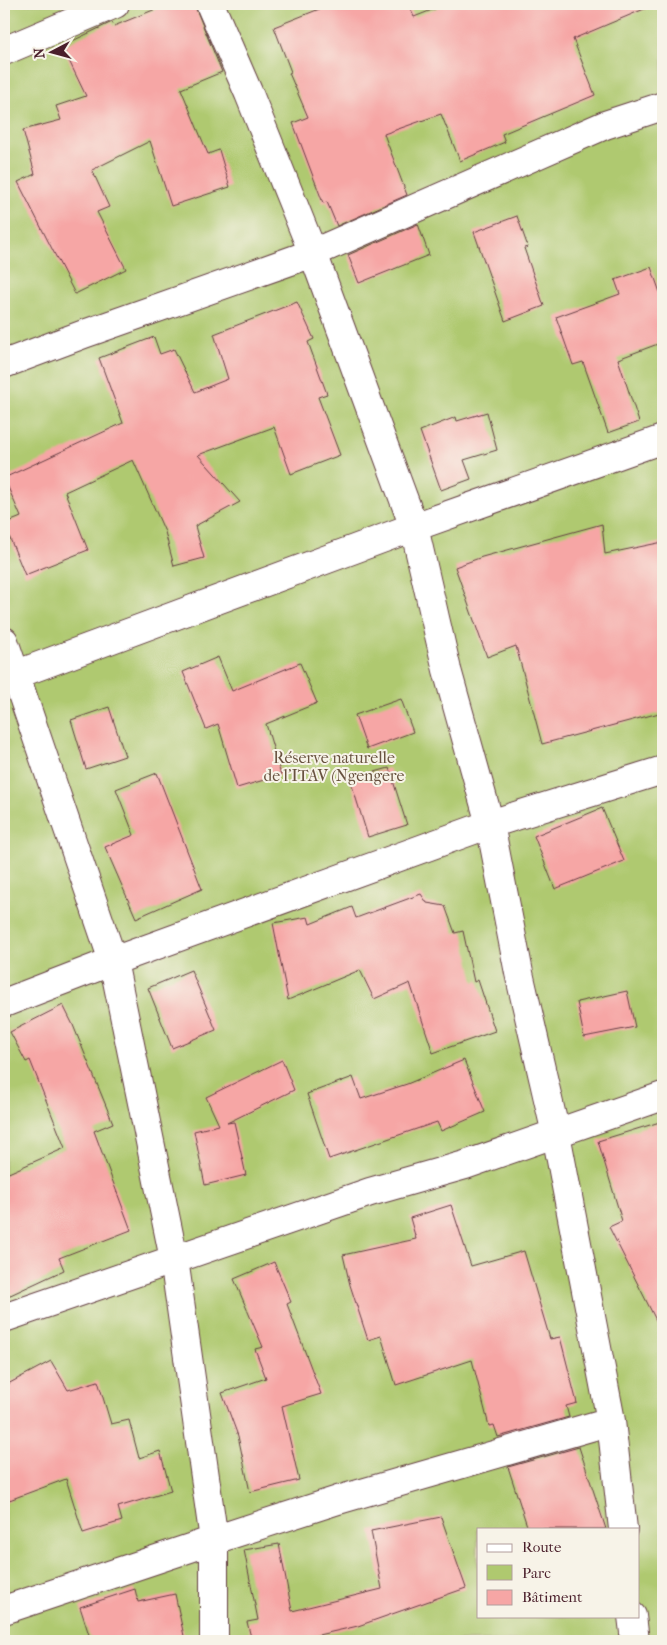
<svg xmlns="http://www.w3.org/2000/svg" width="667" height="1645" font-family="'IM FELL French Canon',serif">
<rect width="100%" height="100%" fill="#f7f3e8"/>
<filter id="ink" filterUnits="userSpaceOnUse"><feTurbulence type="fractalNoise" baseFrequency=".02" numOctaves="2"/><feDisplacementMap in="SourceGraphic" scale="10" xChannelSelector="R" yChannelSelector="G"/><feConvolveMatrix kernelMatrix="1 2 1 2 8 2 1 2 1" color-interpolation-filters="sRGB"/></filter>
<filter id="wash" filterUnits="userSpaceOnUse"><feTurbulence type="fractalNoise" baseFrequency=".0096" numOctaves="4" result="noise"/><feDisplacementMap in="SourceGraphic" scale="20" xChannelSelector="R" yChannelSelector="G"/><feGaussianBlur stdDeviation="1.12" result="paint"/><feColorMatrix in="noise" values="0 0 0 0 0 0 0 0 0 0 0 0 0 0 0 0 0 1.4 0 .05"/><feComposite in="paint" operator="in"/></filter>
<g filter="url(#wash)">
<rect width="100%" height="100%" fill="#efe4c7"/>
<path fill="#afc96f" stroke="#7c744d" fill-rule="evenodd" d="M4,4H663V1641H4ZM478,1529H638V1616H478Z"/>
<g id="blocks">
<path fill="#f6a6a5" d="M168,4H194L222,72L181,89L208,154L219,150L230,187L171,206L150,141L92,170L109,207L97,212L126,269L75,294L18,182L35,174L23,130L61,120L56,106L86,96L62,46L112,22L114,26Z
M332,4H408L414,17L447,4H656L573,39L595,95L502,134L505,142L460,161L441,114L384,134L407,195L337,226L327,202L323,203L293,123L308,117L289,73L291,72L274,27Z
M517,216L528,247L524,248L544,306L505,321L474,232Z
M418,224L429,255L359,283L348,255Z
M651,267L663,301V342L618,359L639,422L608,433L583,362L573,365L556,317L620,294L615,280Z
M297,302L314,339L308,342L327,394L318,397L340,455L291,474L274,427L198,455L240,502L195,526L204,558L174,566L165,532L133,460L65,492L88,550L25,575L4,524L21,517L4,478L123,423L99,358L154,337L160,354L174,349L195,392L228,379L214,334Z
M487,412L497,450L464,460L471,479L441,490L420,431L456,417L457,421Z
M602,524L605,554L663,542V712L542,744L516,646L487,657L455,567L482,557Z
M218,657L232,691L300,663L317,703L266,724L281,775L237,788L218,724L206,729L183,672Z
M401,699L413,732L367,749L355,715Z
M109,707L125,756L86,769L71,720Z
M389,768L407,825L368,837L350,779Z
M157,773L202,889L136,918L105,847L134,835L116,789Z
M602,808L624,861L555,889L534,836Z
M421,894L427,903L445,906L455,933L463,931L474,982L478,980L495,1031L433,1053L410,983L374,999L360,970L288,1000L273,923L308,917L310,924L352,907L356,918Z
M191,970L216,1030L172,1048L148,988Z
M627,991L635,1027L584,1037L577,1002Z
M63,1005L73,1025L113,1123L94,1131L131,1230L59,1258L64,1270L4,1298V1175L65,1148L30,1060L26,1062L10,1032Z
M282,1060L294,1090L227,1123L234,1122L246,1175L205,1185L194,1131L219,1125L206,1097Z
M464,1060L485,1112L441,1131L437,1122L329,1159L307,1094L353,1077L361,1099L407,1084Z
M663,1121V1334L609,1227L622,1221L598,1141Z
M451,1205L471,1266L524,1251L550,1339L560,1337L577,1403L566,1406L569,1417L498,1437L494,1425L489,1426L472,1360L396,1385L381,1336L368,1340L350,1285L343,1255L416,1239L410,1218Z
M274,1262L291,1302L287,1304L321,1394L282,1406L299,1480L250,1492L238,1436L222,1393L266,1378L255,1349L263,1347L234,1279Z
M51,1361L68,1390L98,1381L111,1424L129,1420L139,1458L160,1451L171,1491L118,1507L122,1521L83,1533L66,1479L4,1502V1386Z
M579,1447L606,1529H528L508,1467Z
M441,1517L466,1588L358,1626L292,1641H252L247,1622L258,1620L244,1550L279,1544L292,1611L382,1589L371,1531Z
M135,1589L138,1602L175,1594L184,1636L164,1641H91L80,1607Z"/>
</g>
</g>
<g filter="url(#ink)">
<use href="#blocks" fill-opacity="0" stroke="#633d42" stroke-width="1"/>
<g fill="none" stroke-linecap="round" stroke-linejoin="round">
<g stroke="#633d42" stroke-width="30">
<path id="minor" d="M210,4L249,94L313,253L414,527L447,670L490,824L519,973L556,1134L611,1421L623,1529
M4,51L115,4
M4,364L84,334L313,253L605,125L663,106
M4,641L113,961L174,1259L214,1540V1641
M4,679L403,531L663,439
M4,1003L113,961L490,824L663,770
M4,1318L370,1192L465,1165L663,1096
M4,1610L214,1540L338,1500L611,1421
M632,1616L635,1641"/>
</g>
<use href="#minor" stroke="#fff" stroke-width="28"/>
</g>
</g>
<g text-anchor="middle" stroke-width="4" stroke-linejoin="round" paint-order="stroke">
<g font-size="16" fill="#68523f" stroke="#f7f3e8">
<text x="334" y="763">Réserve naturelle<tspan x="334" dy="18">de l'ITAV (Ngengere</tspan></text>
</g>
</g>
<rect width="667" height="1645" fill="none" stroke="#f7f3e8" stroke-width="20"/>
<rect x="477" y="1528" width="162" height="90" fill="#f7f3e8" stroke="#b29e9c"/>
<rect x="487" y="1544" width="25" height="8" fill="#ffffff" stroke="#b29e9c"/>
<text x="522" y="1552" font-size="15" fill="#4a1f2b">Route</text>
<rect x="487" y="1565" width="25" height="15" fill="#afc96f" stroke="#b29e9c"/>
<text x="522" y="1578" font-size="15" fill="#4a1f2b">Parc</text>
<rect x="487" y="1590" width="25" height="15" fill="#f6a6a5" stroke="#b29e9c"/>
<text x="522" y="1602" font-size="15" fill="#4a1f2b">Bâtiment</text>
<g transform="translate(52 52) rotate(264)" stroke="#f7f3e8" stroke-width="4" paint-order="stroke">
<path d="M0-4L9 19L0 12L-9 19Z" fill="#4a1f2b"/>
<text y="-8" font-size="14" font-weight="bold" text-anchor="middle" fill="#4a1f2b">N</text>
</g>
</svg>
